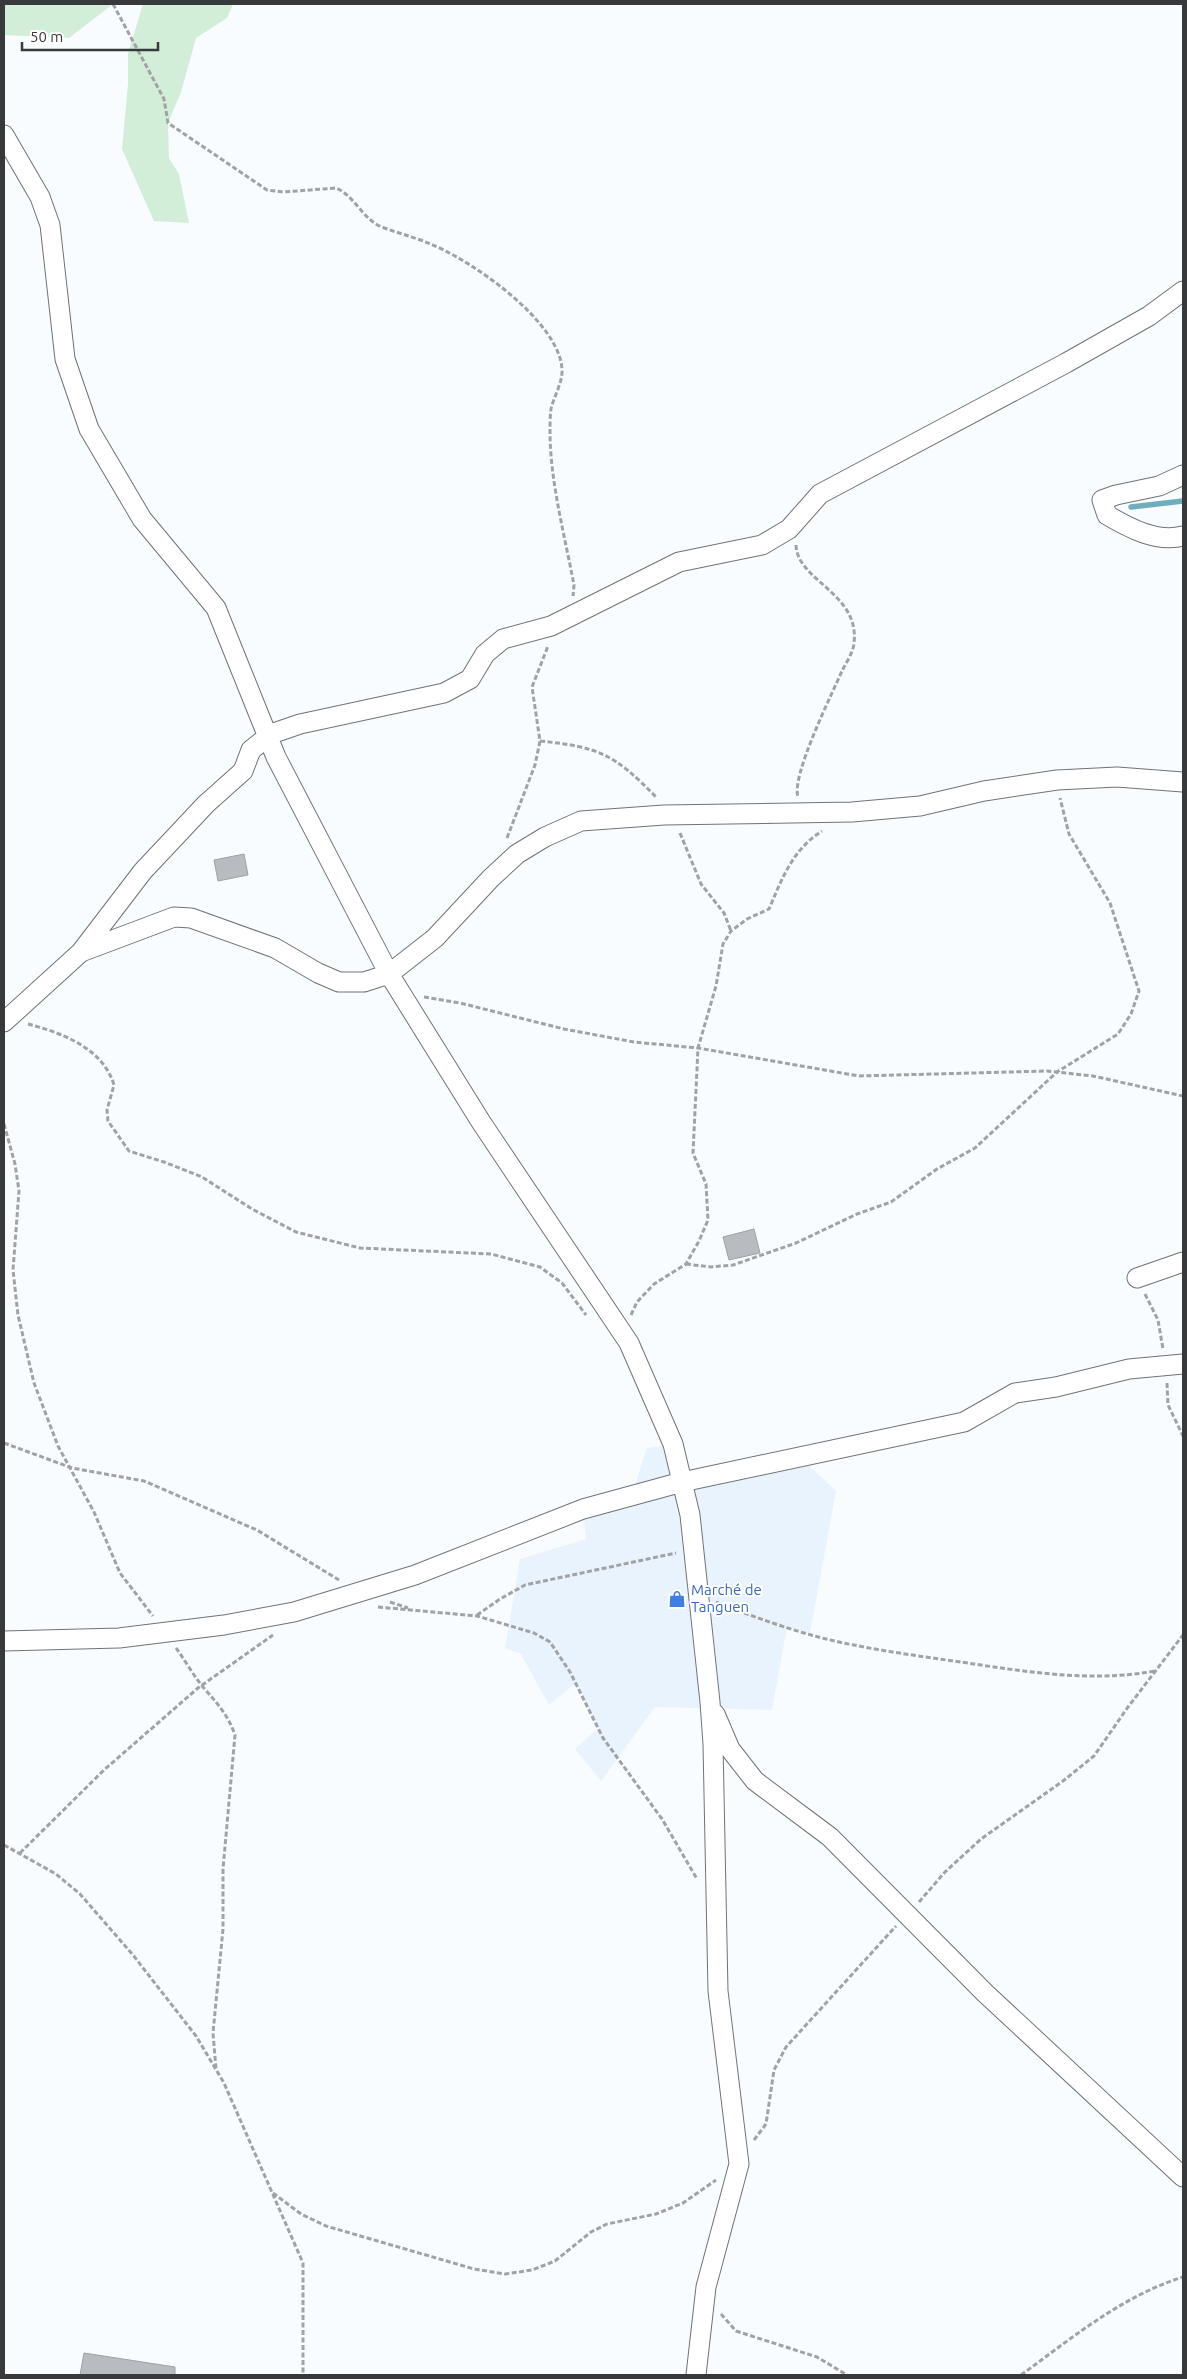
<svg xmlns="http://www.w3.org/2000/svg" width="1187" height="2379" font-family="Ubuntu,sans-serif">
<rect width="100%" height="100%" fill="#f9fcfe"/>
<path fill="#e9f3fd" d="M673,1444L682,1482L800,1457L836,1491L810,1633L787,1627L772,1710L655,1707L601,1781L575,1749L598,1728L576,1683L549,1705L521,1654L505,1648L520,1559L586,1539L583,1509L631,1497L647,1448Z"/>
<path fill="#d2eed8" d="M4,4H113L69,38L5,35Z
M143,4H233L227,18L196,38L181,92L168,123L169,158L179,174L189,223L154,221L122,149L128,84V54Z"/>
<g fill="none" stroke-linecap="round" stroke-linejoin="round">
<path stroke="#70adbd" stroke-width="5.5" d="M1131,507L1183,501"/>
</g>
<path fill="#b8bcc1" stroke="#9ea2a6" d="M244,854L248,875L218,881L214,860Z
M754,1229L760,1253L729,1260L723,1237Z
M84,2353L175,2367V2375H80Z"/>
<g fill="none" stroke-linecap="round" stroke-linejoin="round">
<g stroke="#6f7377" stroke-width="21">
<path id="minor" d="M4,135L40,197L50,225L65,359L89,429L142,519L216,608L276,757L389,974L481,1122L629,1343L673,1444L690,1515L710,1702L713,1744L718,1991L739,2164L706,2287L696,2375
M1183,475L1159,486L1116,495L1102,500L1107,515C1129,528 1157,543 1183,536
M81,952L174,917L191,918L275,948L318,973L339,982H364L389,974L435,938L491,878L517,854L545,837L581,821L664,815L852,812L920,806L984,791L1057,780L1117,777L1183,782
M4,1022L81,952L143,871L206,804L243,771L251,750L271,734L300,724L444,693L470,679L485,654L503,639L551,626L679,562L762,545L789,529L820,494L1066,363L1149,316L1183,291
M1137,1278L1183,1262
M4,1641L119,1638L224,1625L294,1612L415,1575L583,1509L682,1482L964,1422L1015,1393L1056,1387L1129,1369L1183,1364
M715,1714L730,1749L755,1781L830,1837L985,1993L1183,2177"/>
</g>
<path stroke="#a0a2a4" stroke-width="3" stroke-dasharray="5 2.5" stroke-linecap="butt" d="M113,4L164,99L168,123L267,190L283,192L336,188C355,196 363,220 382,227C400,234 418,238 435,246C475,263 559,322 562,369C563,382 554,396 551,409C550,416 550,425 550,432C550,481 565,537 574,585L573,596
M796,545C797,581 860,593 854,643C853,653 846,663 842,671C832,694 791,776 798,797
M540,741C599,747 614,754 656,797
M680,833L701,884L724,913L731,931
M507,838L535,765L540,741L532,687L548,646
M424,997L460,1003L564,1029L634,1042L698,1048L859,1076L1047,1071L1093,1076L1183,1096
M28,1024C62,1033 103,1048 114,1085L107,1110L108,1121L129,1151L164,1162L202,1177L252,1209L296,1232L360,1248L491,1254L540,1267L562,1283L586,1315
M4,1124L15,1164L19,1191L13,1270L18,1315L34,1383L58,1446L94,1512L120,1573L153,1616
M686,1264L711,1267L733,1265L796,1243L857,1214L891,1202L937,1169L975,1148L1057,1072L1118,1034L1131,1014L1139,991L1110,903L1069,834L1060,798
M1145,1294L1158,1320L1163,1349
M631,1315L637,1302L654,1284L686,1264L699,1241L708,1220L706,1184L693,1153L698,1048L716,986L723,944L731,931L747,919L769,909C782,879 792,850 822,831
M1167,1383L1168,1405L1183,1436
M4,1443L72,1468L144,1481L257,1530L339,1580
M390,1602L408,1608
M716,1602C759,1619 809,1637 854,1645C893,1653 934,1658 974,1664C1034,1673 1095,1682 1155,1671
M378,1607L477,1616L534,1633L550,1642L570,1672L603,1738L662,1819L697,1879
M477,1615L500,1599L525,1585L676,1553
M176,1648C185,1660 193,1675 203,1687C217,1703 228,1715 235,1735L223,1869V1929L213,2033L216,2069
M4,1845L56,1874L80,1894L133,1955L196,2036L224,2083L303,2263V2375
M20,1853L104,1770L198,1688L273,1635
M919,1902L945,1872L981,1839L1063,1781L1094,1756L1128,1707L1183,1635
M754,2140L766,2124L774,2070L786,2047L896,1926
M273,2193L301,2214L326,2226L474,2269L505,2274L532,2270L555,2261L591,2232L607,2224L656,2214L683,2203L716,2180
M721,2314L736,2331L817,2357L847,2375
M1021,2375C1072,2338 1122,2296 1183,2277"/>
<use href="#minor" stroke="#fff" stroke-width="19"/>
</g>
<defs>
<g id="shop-bare" transform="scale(1.35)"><path d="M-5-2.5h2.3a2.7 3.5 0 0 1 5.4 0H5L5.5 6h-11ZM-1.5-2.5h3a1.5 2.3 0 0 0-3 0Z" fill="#3f7fe0" stroke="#fff" stroke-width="2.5" paint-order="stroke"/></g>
</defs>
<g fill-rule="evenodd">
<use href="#shop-bare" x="677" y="1599"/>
</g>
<g text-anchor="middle" stroke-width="4" stroke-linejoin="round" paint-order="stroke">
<g font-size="15" fill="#366cbe" stroke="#fff" text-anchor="start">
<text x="691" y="1595">Marché de<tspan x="691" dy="17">Tanguen</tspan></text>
</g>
</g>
<rect width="1187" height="2379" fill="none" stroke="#38393b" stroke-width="10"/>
<path d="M22 42v8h136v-8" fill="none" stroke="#38393b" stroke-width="2.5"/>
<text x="30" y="42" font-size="15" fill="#38393b" stroke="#ffffff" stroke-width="4" paint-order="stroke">50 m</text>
</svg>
